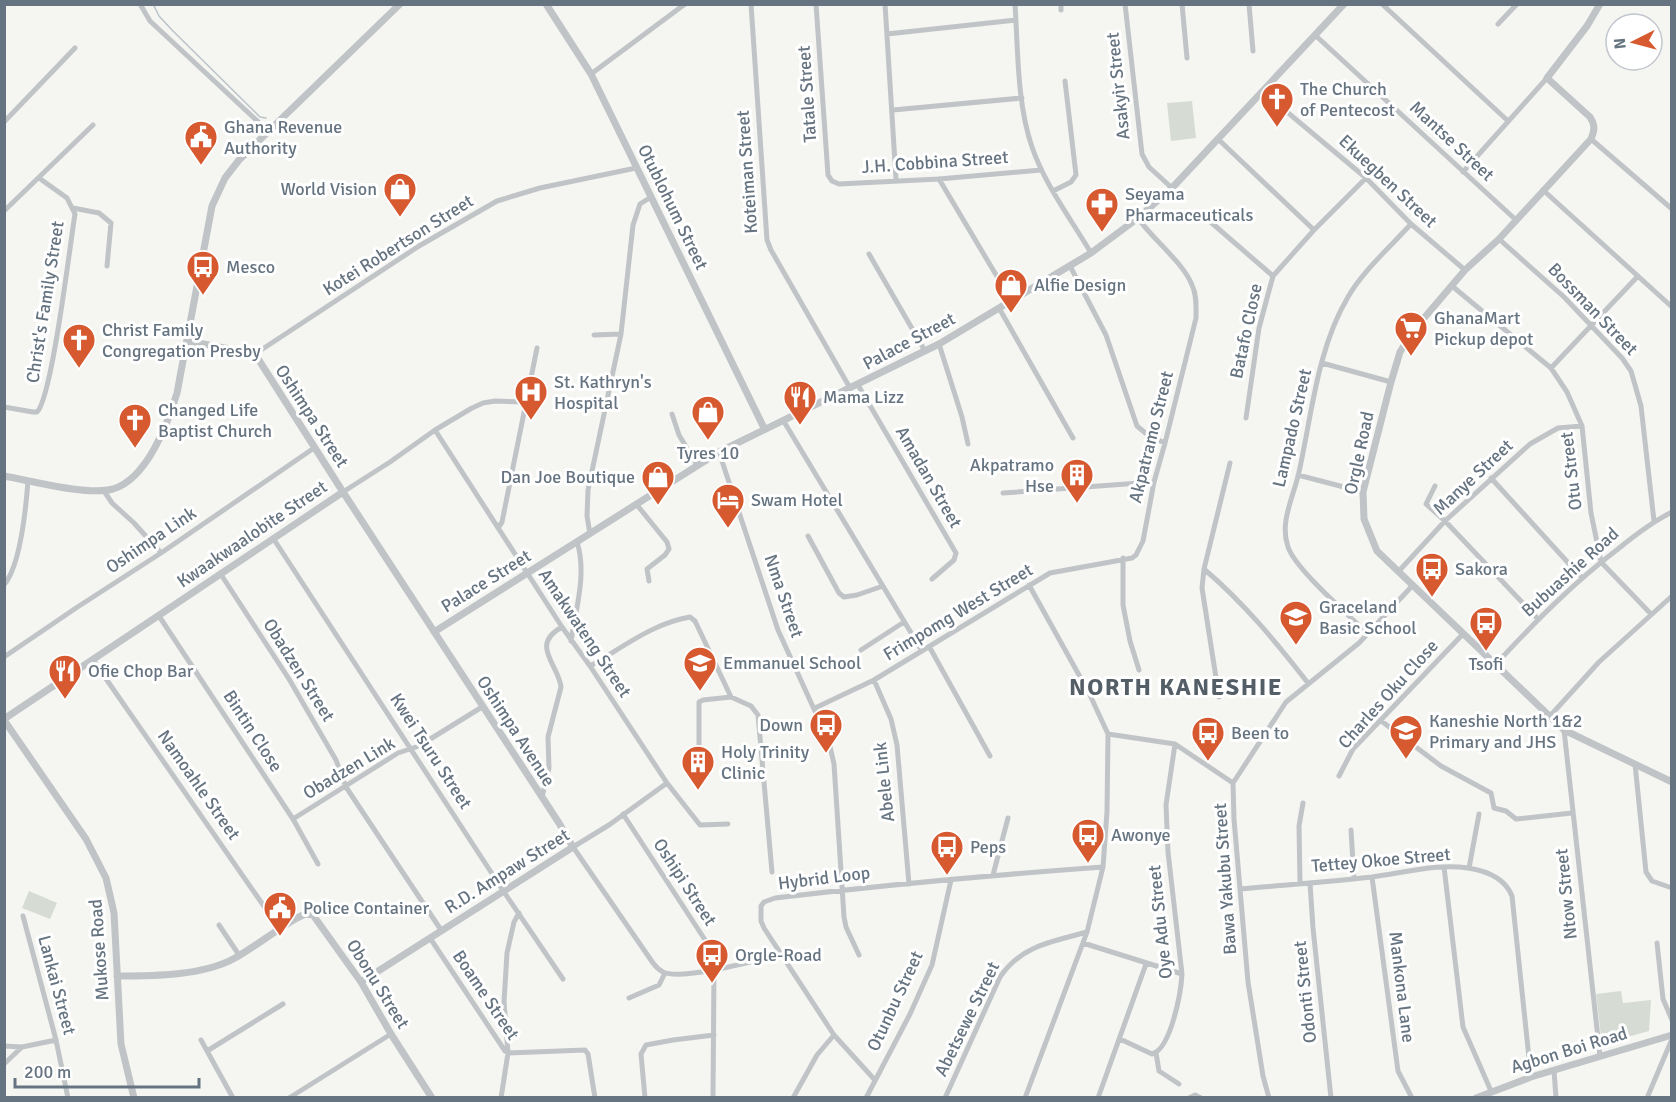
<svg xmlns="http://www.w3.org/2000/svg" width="1676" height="1102" font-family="Signika,sans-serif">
<rect width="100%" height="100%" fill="#f5f5f2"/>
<path fill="#d6dcd3" d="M1192,101L1196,138L1171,141L1167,103Z
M29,891L57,903L50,919L22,908Z
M1621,991L1623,1003L1651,1000L1649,1031L1602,1044L1596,994Z"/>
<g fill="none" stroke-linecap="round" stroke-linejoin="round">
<path stroke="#bac4c8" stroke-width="1.5" d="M153,4L159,16L172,30L260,117L266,118"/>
<path stroke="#c0c4c7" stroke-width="5" d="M140,4L150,21L268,131
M751,4L767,240L771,250L850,388
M816,4L828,175L832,181L839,184L939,179L1041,170
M885,4L896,179
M1015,4C1018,50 1017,104 1032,147C1045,185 1071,219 1091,253
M1061,4V10
M1125,4L1142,154L1149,167L1172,188
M1182,4L1187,58
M1249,4L1253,51
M1382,4L1508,121
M1498,24L1517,4
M887,34L1016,20
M1315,35L1516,220
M591,74L685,4
M1263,92L1366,178L1411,224L1465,270
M893,110L1022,98
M4,122L75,48
M1591,139L1672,209
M1219,140L1314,230
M1463,172L1547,78
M939,179L1011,300
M1543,190L1672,307
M1053,191L1071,182L1076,175L1065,81
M73,208L99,213L111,223L107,266
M4,211L93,125
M1206,218L1273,276
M1499,239L1564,297L1622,358L1631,371L1641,406L1654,521
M869,254L925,351
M1070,266L1106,335L1137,426L1149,436L1165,443
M1452,286L1551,368L1567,392L1582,426L1591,513L1601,562L1651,614
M999,308L1073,438
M594,335L621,334
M939,344L962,417L968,444
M255,354L419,246L497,201L540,188L636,168
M1322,363L1391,382
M1551,368L1638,276
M858,385L956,553L954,560L932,579
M4,407L33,412H37C52,398 70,244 75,214L67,198L39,178
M672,414L679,435L697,465
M1246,418L1259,328L1273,276L1314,230L1366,178
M783,420L922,651
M435,430L562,627L590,666L667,783L700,825L728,824
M719,452L778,630L829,742L834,764L844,917L846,927L859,955
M1298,475L1363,492
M1491,478L1582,578
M1435,486L1426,504L1445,521L1538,619
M104,491L112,503L134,523L161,553
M343,492L390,462L435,430L472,408L483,403L495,401L527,402
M1003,493L1154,482
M637,505L667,542L669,549L665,555L647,569L649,581
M498,528L502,522L537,348
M590,534L587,516L588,490L621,334L633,225L640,204L651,197
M808,536L839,593L844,597L857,595L883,586
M273,538L504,892L563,979
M1123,558V605L1130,641L1139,670
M1204,569C1244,603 1276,642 1308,683
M1398,572L1445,521L1530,444L1558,428L1582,426
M220,573L289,679L336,760L346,787L441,930
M4,585C21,565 26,507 28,481
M159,616L293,819L318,864
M1368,634C1349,615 1296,570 1288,547C1279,522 1294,496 1299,472C1312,414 1317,349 1348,297C1362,272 1391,246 1411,224
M571,641C576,609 587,573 577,542
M930,648L990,756
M861,650L904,622
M4,657L76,608L161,553L314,448
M93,660L279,928
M1496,664C1534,623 1573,583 1618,549C1635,535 1652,522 1672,512
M590,666C622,648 653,623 690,617L695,621L731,697L751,706L758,715L772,872
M874,680L891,719L897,745L909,884
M1219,697L1202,588L1204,569L1230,463
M815,708L874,680L1050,573L1132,558L1136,555L1143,541L1154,482L1165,443L1196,318C1196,307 1197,295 1192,285C1183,262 1153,240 1138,218
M1550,716L1599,662L1672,596
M1380,720L1441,766L1491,793L1494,808L1506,811L1516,819L1572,813
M1564,730L1600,1056
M1108,734L1175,744L1233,783
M1635,764L1646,872L1652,881L1672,888
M699,768V702L703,700L731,697
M1339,776L1353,749L1463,634
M667,783L609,825L573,847L653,963C656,967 659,970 663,972C683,981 757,960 779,955
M542,797L549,768L548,737L561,687C559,665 529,645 562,627
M623,814L709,946L719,969
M293,819L398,753L419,746L482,707
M1351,830L1354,879
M1444,867L1463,1027L1491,1091
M1469,868L1479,814
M993,875L1008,818
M1372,877L1398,1071L1412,1098
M1300,883L1299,826L1303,803
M1310,883L1313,928L1331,1098
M1240,889C1284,885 1328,882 1372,877C1403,873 1437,863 1468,868C1487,871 1505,878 1512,896L1531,1077
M23,916L56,1040L68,1098
M219,925L239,955
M430,938L505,1051L508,1053L585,1050L588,1054L595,1098
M1083,943L1182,974
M1657,943L1663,999L1672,1020
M629,998L659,985L665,973
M1120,1039L1152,1054C1171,1049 1181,992 1182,974L1168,852L1166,805L1175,744
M201,1040L233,1098
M4,1046L22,1047L56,1040
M207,1051L283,1004
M1156,1053L1159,1071L1179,1084
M4,1064L22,1047
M1554,1070L1556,1098
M874,1079L834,1035L764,928L761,921V906L764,902L775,898C884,885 993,875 1103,867
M289,1098L391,1034
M501,1098L508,1053L504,1002L507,953L514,922L519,913
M645,1098L641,1054L646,1045L673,1040L714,1035
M713,1098L714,970
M793,1098L817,1055L834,1035
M866,1098L910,1014L932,965L951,880
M945,1098L1000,977C1022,945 1052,942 1087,932
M1025,1098L1087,932L1103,867L1107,812L1108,734L1089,693L1029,585
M1098,1098L1146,964
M1189,1098L1195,1095L1201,1098
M1269,1098L1263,1076L1248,982L1234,819L1233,783L1286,702L1359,643L1413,585
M1647,1098L1672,1039"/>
<path stroke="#c0c4c7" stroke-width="7" d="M546,4L591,74L764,428
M1600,4L1587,26L1547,78L1590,117C1595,125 1595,130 1591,139L1499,239L1465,270L1413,331L1400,352L1391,382L1363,492L1364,519L1377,551L1564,730L1672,782
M188,341L255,354L343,492L559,823L573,847L361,982
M4,476C32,481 87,496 113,489C147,479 168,423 177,393L212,206L225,178L239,160L400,4
M434,632L719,452L939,344L1091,253L1138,218L1172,188L1344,4
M4,719L343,492
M4,720L86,839L106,878L114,913L121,1044L134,1098
M117,976C153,976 203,976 235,958C256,946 276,930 297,918L305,914L313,915L361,982L391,1034L432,1098
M1476,1098L1531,1077L1672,1035"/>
</g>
<defs>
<g id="church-pin" transform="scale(1.725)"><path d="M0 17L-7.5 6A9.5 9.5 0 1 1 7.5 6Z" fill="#d7592f" stroke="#fff"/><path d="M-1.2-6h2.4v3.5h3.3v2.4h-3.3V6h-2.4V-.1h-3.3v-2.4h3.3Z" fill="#fff"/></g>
<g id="civic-pin" transform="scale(1.725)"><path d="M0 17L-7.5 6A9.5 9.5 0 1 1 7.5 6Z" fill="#d7592f" stroke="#fff"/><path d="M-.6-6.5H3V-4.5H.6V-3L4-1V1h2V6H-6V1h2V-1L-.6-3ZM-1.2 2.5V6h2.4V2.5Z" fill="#fff"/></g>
<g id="shop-pin" transform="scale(1.725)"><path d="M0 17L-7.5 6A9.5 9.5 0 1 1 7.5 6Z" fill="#d7592f" stroke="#fff"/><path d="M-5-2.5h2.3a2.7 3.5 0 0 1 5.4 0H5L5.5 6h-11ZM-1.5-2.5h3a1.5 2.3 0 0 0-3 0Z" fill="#fff"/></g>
<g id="pharmacy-pin" transform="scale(1.725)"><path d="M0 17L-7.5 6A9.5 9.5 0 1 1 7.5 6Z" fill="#d7592f" stroke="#fff"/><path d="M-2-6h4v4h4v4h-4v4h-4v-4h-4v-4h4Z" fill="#fff"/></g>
<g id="bus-pin" transform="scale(1.725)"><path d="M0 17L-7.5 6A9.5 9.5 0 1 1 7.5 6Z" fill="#d7592f" stroke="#fff"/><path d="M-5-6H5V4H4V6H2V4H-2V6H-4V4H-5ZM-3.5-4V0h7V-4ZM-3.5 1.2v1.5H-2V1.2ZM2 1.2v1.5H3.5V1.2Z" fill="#fff"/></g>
<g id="supermarket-pin" transform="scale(1.725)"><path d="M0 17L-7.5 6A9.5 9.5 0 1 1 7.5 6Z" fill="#d7592f" stroke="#fff"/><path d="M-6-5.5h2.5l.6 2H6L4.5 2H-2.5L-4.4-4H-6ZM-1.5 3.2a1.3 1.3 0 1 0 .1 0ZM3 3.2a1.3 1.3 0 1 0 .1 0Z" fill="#fff"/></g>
<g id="hospital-pin" transform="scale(1.725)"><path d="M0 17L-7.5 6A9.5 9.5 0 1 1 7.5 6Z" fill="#d7592f" stroke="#fff"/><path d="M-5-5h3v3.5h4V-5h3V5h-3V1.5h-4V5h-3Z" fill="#fff"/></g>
<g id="restaurant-pin" transform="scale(1.725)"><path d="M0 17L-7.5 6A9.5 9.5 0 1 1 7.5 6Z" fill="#d7592f" stroke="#fff"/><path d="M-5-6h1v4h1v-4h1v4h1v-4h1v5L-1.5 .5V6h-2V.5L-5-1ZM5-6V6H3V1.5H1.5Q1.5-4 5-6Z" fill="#fff"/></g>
<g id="building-pin" transform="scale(1.725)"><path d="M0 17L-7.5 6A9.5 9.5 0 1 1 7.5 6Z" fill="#d7592f" stroke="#fff"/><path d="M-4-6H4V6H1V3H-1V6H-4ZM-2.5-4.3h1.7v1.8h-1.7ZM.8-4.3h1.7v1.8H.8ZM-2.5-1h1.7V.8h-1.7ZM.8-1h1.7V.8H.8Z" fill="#fff"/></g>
<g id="hotel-pin" transform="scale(1.725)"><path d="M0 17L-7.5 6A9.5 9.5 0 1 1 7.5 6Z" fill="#d7592f" stroke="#fff"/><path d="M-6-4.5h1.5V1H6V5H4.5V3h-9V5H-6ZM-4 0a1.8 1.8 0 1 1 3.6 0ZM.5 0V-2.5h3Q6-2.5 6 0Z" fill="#fff"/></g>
<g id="school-pin" transform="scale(1.725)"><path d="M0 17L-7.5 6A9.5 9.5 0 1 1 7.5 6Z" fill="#d7592f" stroke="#fff"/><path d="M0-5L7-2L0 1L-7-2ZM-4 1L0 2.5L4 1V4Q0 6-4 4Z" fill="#fff"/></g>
</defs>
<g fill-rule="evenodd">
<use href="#church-pin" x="1277" y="99"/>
<use href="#civic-pin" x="201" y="137"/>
<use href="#shop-pin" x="400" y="189"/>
<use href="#pharmacy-pin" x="1102" y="204"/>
<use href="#bus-pin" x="203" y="267"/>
<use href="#shop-pin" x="1011" y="285"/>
<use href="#supermarket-pin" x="1411" y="328"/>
<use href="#church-pin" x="79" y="340"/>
<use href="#hospital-pin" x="531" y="392"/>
<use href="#restaurant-pin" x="800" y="397"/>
<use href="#shop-pin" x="708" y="412"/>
<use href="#church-pin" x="135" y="420"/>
<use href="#building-pin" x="1077" y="475"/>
<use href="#shop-pin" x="658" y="477"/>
<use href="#hotel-pin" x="728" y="500"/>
<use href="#bus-pin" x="1432" y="569"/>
<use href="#school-pin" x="1296" y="617"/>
<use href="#bus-pin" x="1486" y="623"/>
<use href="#school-pin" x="700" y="663"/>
<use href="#restaurant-pin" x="65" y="671"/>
<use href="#bus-pin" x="826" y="725"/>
<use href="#school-pin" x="1406" y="731"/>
<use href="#bus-pin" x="1208" y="733"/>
<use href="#building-pin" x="698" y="762"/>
<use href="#bus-pin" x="1088" y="835"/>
<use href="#bus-pin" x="947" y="847"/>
<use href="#civic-pin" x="280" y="908"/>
<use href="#bus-pin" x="712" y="955"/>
</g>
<g text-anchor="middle" stroke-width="6" stroke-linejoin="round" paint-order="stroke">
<g font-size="18" fill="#667481" stroke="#fff">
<text transform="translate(1118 86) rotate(-96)" y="6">Asakyir Street</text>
<text transform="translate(807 94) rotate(-94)" y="6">Tatale Street</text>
<text transform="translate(1452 141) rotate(43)" y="6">Mantse Street</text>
<text transform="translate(935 162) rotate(-4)" y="6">J.H. Cobbina Street</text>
<text transform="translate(747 172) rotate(-94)" y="6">Koteiman Street</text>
<text transform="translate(1388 181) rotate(43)" y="6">Ekuegben Street</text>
<text transform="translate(673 207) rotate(64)" y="6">Otublohum Street</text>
<text transform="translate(398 245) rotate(-32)" y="6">Kotei Robertson Street</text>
<text transform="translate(45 302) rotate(-81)" y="6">Christ's Family Street</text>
<text transform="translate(1593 309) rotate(46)" y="6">Bossman Street</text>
<text transform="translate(1246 331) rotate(-78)" y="6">Batafo Close</text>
<text transform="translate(909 341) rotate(-28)" y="6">Palace Street</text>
<text transform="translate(312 416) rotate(57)" y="6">Oshimpa Street</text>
<text transform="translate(1292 428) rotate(-77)" y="6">Lampado Street</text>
<text transform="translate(1151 437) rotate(-76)" y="6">Akpatramo Street</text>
<text transform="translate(1359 453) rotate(-78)" y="6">Orgle Road</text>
<text transform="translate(1571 471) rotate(-97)" y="6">Otu Street</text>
<text transform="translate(929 477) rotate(60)" y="6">Amadan Street</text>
<text transform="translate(1473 477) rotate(-43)" y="6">Manye Street</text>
<text transform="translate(252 534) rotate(-34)" y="6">Kwaakwaalobite Street</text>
<text transform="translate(151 540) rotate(-34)" y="6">Oshimpa Link</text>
<text transform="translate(1570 572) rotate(-42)" y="6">Bubuashie Road</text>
<text transform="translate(486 581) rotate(-32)" y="6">Palace Street</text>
<text transform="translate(784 596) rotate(71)" y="6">Nma Street</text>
<text transform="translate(958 612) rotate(-31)" y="6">Frimpomg West Street</text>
<text transform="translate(585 633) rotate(56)" y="6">Amakwateng Street</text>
<text transform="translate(299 670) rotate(58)" y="6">Obadzen Street</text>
<text transform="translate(1388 694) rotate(-48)" y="6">Charles Oku Close</text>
<text transform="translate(253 731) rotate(57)" y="6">Bintin Close</text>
<text transform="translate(516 731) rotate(57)" y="6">Oshimpa Avenue</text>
<text transform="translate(431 751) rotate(57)" y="6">Kwei Tsuru Street</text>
<text transform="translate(349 768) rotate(-31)" y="6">Obadzen Link</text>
<text transform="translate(884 782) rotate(-96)" y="6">Abele Link</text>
<text transform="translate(199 785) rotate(55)" y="6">Namoahle Street</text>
<text transform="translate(1381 860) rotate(-5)" y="6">Tettey Okoe Street</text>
<text transform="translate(507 871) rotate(-32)" y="6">R.D. Ampaw Street</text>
<text transform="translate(824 878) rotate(-7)" y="6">Hybrid Loop</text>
<text transform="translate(1225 879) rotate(-94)" y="6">Bawa Yakubu Street</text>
<text transform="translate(685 882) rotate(57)" y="6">Oshipi Street</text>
<text transform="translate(1566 894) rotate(-96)" y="6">Ntow Street</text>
<text transform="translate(1160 922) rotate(-96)" y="6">Oye Adu Street</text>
<text transform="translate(99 950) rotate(-94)" y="6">Mukose Road</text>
<text transform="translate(378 984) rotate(58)" y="6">Obonu Street</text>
<text transform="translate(57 985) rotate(75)" y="6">Lankai Street</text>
<text transform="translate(1402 987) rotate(83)" y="6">Mankona Lane</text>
<text transform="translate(1305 992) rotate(-96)" y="6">Odonti Street</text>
<text transform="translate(486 995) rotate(56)" y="6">Boame Street</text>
<text transform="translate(895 1001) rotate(-65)" y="6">Otunbu Street</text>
<text transform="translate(967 1019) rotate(-64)" y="6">Abetsewe Street</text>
<text transform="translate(1569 1050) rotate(-17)" y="6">Agbon Boi Road</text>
</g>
<g font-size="18" fill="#667481" stroke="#fff" text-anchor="start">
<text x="1300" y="95">The Church<tspan x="1300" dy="21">of Pentecost</tspan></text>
<text x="224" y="133">Ghana Revenue<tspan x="224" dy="21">Authority</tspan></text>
<text x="377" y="195" text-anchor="end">World Vision</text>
<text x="1125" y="200">Seyama<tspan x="1125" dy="21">Pharmaceuticals</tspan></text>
<text x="226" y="273">Mesco</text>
<text x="1034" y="291">Alfie Design</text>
<text x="1434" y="324">GhanaMart<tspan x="1434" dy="21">Pickup depot</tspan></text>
<text x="102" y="336">Christ Family<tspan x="102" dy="21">Congregation Presby</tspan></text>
<text x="554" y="388">St. Kathryn's<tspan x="554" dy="21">Hospital</tspan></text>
<text x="823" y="403">Mama Lizz</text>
<text x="158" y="416">Changed Life<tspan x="158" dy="21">Baptist Church</tspan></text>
<text x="708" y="459" text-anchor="middle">Tyres 10</text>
<text x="1054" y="471" text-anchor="end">Akpatramo<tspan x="1054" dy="21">Hse</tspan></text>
<text x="635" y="483" text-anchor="end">Dan Joe Boutique</text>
<text x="751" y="506">Swam Hotel</text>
<text x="1455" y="575">Sakora</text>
<text x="1319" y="613">Graceland<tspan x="1319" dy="21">Basic School</tspan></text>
<text x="723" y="669">Emmanuel School</text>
<text x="1486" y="670" text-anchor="middle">Tsofi</text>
<text x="88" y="677">Ofie Chop Bar</text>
<text x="1429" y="727">Kaneshie North 1&amp;2<tspan x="1429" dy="21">Primary and JHS</tspan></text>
<text x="803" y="731" text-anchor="end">Down</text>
<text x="1231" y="739">Been to</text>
<text x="721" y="758">Holy Trinity<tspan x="721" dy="21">Clinic</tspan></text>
<text x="1111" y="841">Awonye</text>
<text x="970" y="853">Peps</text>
<text x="303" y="914">Police Container</text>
<text x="735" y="961">Orgle-Road</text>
</g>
<g font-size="24" font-weight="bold" letter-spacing="1.5" fill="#535e66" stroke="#fff">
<text x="1176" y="695">NORTH KANESHIE</text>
</g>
</g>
<rect width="1676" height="1102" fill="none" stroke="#667481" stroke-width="12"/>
<g transform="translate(1634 42) rotate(264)"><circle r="28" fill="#ffffff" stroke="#c2c7cd" stroke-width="1.5"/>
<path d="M0-4.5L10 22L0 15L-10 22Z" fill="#d7592f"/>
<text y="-9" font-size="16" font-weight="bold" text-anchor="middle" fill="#667481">N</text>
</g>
<path d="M15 1078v9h184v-9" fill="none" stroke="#667481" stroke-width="3"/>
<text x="24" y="1078" font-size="18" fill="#667481" stroke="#ffffff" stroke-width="4.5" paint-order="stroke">200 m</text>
</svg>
